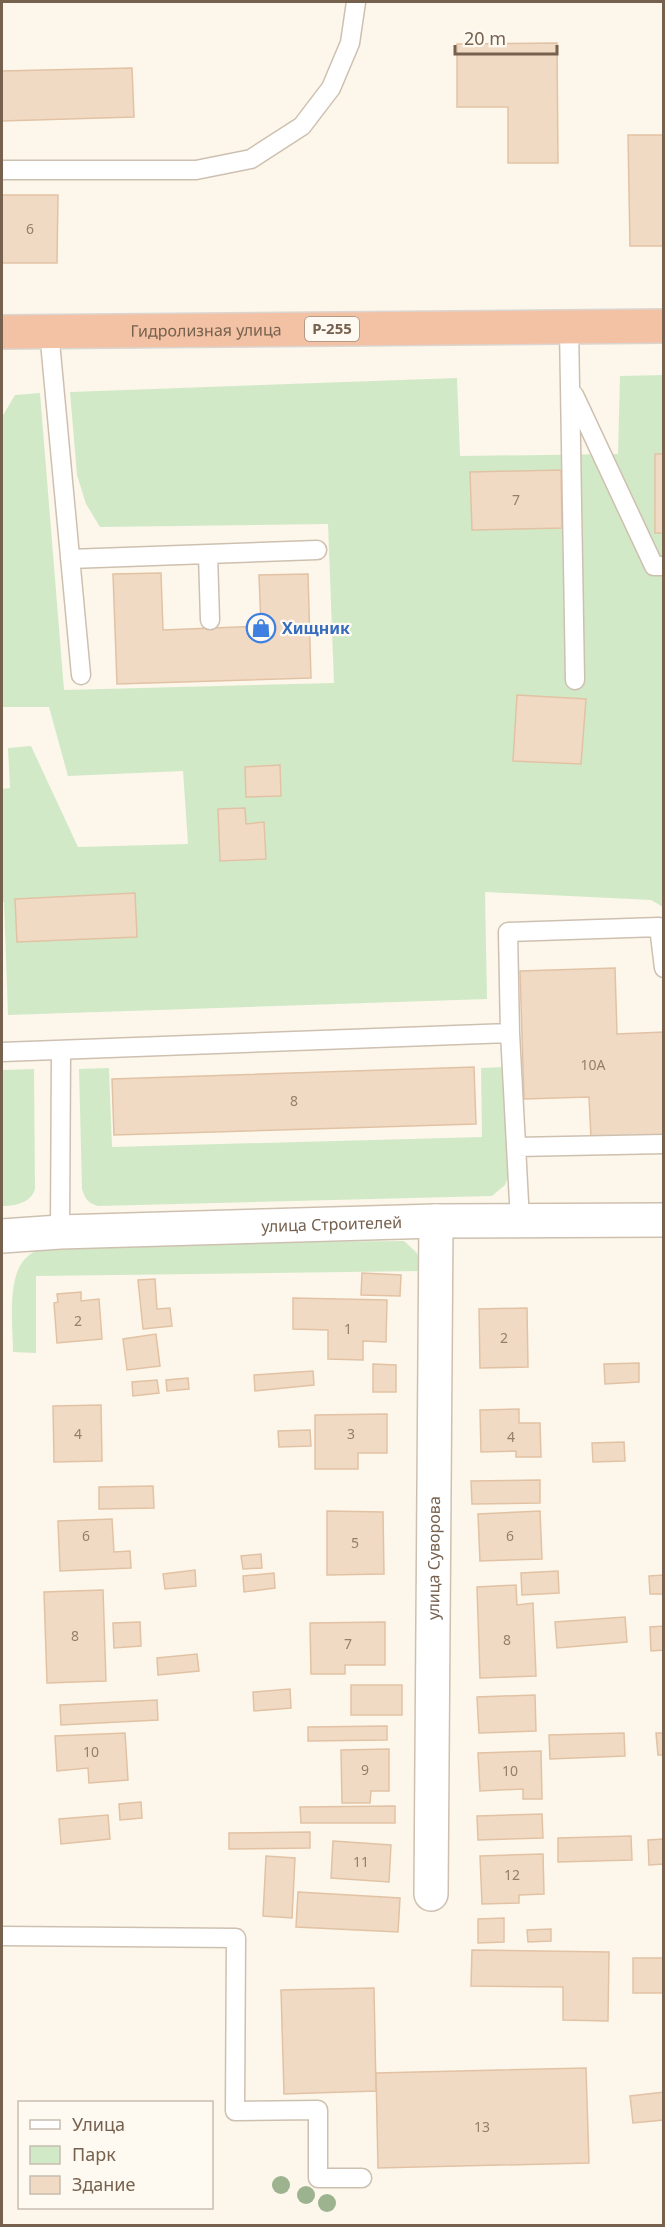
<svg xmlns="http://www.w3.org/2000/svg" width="665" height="2227" font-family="'Noto Sans',sans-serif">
<rect width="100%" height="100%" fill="#fcf7ea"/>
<path fill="#d2e9c8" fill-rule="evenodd" d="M663,375V454H655V532L664,533L663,907L651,900L485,892L487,999L8,1015L4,902H2V789L10,788L8,748L31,746L78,847L188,844L183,771L68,776L49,707H2V417L15,395L40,393L64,690L334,683L328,524L100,527L86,504L77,475L70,392L457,378L460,456L618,454L620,376ZM561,470L472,530V529L471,472ZM517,695L585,699L581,764L513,761ZM280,765V796L246,797L245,767ZM245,808L246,824L264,822L266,859L221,861L218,809ZM135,894L17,941L16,899Z
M505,1067L508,1177L505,1185L492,1196L98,1206C88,1203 85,1199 82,1189L79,1069L109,1068L112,1147L482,1137L481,1068Z
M34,1069L35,1189C31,1203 15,1206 2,1206V1070Z
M404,1241L417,1253L422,1271L36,1276V1353L13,1352C13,1327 6,1275 27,1257C35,1249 46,1246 57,1244Z"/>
<path fill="#f0dac3" stroke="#e2c2a4" stroke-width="1.5" d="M557,43L558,163H508V107H457V44Z
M132,68L134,117L2,121V71Z
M628,135H664V246H630Z
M2,195H58L57,263H2Z
M655,454H664V533H655Z
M561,470L562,528L472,530L470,472Z
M161,573L163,630L261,626L259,575L308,574L311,678L117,684L113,574Z
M517,695L586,699L581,764L513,761Z
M280,765L281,796L246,797L245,767Z
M245,808L246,824L264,822L266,859L220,861L218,809Z
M135,893L137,937L17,942L15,899Z
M615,968L617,1034L664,1032V1135L591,1138L589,1097L524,1099L520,971Z
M474,1067L476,1124L114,1135L112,1079Z
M362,1273L401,1275L400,1296L361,1295Z
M155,1279L157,1309L170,1308L172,1326L143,1329L138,1280Z
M81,1292V1301L99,1299L102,1339L57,1343L54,1303L58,1302L57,1294Z
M293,1298L387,1300L386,1342L363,1341V1360L328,1359V1330L293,1329Z
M527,1308L528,1367L480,1368L479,1309Z
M156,1334L160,1366L127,1370L123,1339Z
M639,1363V1382L605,1384L604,1364Z
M373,1364L396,1365V1392H373Z
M313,1371L314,1385L255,1391L254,1375Z
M188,1378L189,1389L167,1391L166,1380Z
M157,1380L159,1393L133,1396L132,1382Z
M101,1405L102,1461L54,1462L53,1406Z
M519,1409V1423H540L541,1457H516V1451L481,1452L480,1410Z
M387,1414V1453H358V1469H315V1415Z
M310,1430L311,1446L279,1447L278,1431Z
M624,1442L625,1461L593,1462L592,1443Z
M540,1480V1503L472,1504L471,1481Z
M153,1486L154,1508L99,1509V1487Z
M327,1511L383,1512L384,1574L327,1575Z
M540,1511L542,1559L480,1561L478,1514Z
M112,1519L114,1552L130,1551L131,1568L60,1571L58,1521Z
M261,1554L262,1568L243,1569L241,1556Z
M195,1570L196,1586L165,1589L163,1574Z
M558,1571L559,1593L522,1595L521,1573Z
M274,1573L275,1588L244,1592L243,1576Z
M664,1575V1594H650L649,1576Z
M516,1585L517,1605L533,1603L536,1676L480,1678L477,1587Z
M103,1590L106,1681L47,1683L44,1592Z
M625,1617L627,1642L557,1648L555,1622Z
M140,1622L141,1646L114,1648L113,1623Z
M385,1622V1665H345V1674H311L310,1623Z
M664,1626V1650L651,1651L650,1627Z
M197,1654L199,1671L158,1675L157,1658Z
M351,1685H402V1715H351Z
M290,1689L291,1708L254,1711L253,1692Z
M535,1695L536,1731L479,1733L477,1697Z
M157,1700L158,1720L61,1725L60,1705Z
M387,1726V1740L308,1741V1727Z
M125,1733L128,1780L89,1783L88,1768L57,1771L55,1736Z
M624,1733L625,1756L550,1759L549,1735Z
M656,1733H664V1755H658Z
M389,1749V1791H371L370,1803H342L341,1750Z
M541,1751L542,1799H523V1789L480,1791L478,1753Z
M141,1802L142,1818L120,1820L119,1804Z
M395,1806V1823H301L300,1807Z
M542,1814L543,1838L478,1840L477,1816Z
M108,1815L110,1839L61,1844L59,1819Z
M310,1832V1848L229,1849V1833Z
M631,1836L632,1860L558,1862V1838Z
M664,1839V1864L649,1865L648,1840Z
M333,1841L391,1845L389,1882L331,1878Z
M543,1854L544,1894L519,1895V1903L482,1904L480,1856Z
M266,1856L295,1858L292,1918L263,1916Z
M298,1892L400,1898L398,1932L296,1927Z
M504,1918V1942L478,1943V1919Z
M551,1929V1941L528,1942L527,1930Z
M472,1950L609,1952L608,2021L563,2020V1987L471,1986Z
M633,1958H664V1993H633Z
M374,1988L376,2091L284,2094L281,1990Z
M586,2068L589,2163L378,2168L376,2073Z
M664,2092V2120L633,2123L630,2096Z"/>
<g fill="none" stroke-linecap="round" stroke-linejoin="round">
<g stroke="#cec0b0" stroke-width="21">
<path id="lane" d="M2,170H196L251,159L302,126L331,88L350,43L356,2
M569,327L575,680
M49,331L81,675
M574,395L654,566H664
M208,554L210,620
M70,559L317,550
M2,1052L510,1033
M516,1147L664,1144
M520,1221L510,1033L508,932L659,927L664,968
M60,1232L61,1051
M2,1936L236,1938L235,2111L318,2110V2178H362"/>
</g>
<g stroke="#cec0b0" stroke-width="36">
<g id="street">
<path id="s1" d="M2,1236L60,1232L436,1221L664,1220"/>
<path id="s2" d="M431,1894L436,1221"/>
</g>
</g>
<g stroke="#dbd6d1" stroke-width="36">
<g id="highway">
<path id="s3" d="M2,332L664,326"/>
</g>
</g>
<use href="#lane" stroke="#fff" stroke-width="18"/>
<use href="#street" stroke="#fff" stroke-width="33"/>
<use href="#highway" stroke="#f3c1a4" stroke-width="33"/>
</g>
<g fill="#9db390">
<circle cx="281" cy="2185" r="9"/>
<circle cx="306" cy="2195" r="9"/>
<circle cx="327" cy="2203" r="9"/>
</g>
<defs>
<g id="shop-ring" transform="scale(1.5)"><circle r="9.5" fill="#fefaf1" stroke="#3f7fe0" stroke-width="1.5"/><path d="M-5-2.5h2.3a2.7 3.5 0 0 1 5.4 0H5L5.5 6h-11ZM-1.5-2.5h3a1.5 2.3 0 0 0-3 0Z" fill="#3f7fe0"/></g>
</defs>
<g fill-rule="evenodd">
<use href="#shop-ring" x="261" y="628"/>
</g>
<g text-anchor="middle" stroke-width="4.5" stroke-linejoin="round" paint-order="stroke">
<g font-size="14" fill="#947f6b">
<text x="30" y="234">6</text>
<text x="516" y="505">7</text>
<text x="593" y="1070">10А</text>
<text x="294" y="1106">8</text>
<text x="78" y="1326">2</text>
<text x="348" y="1334">1</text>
<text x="504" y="1343">2</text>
<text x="78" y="1439">4</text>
<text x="351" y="1439">3</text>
<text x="511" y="1442">4</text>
<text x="86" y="1541">6</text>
<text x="510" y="1541">6</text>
<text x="355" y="1548">5</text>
<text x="75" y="1641">8</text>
<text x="507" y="1645">8</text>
<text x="348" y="1649">7</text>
<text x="91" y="1757">10</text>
<text x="365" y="1775">9</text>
<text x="510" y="1776">10</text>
<text x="361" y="1867">11</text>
<text x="512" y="1880">12</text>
<text x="482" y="2132">13</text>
</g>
<rect fill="#fefaf1" stroke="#9f8f7f" stroke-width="1.5" x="305" y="317" width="54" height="24" rx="4.5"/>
<g font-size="15" font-weight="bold" fill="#76614e">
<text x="332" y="334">Р-255</text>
</g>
<g font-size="16" fill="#76614e" stroke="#fefaf1">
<text dy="6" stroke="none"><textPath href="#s3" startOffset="204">Гидролизная улица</textPath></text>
<text dy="6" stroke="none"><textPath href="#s1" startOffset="330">улица Строителей</textPath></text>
<text dy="6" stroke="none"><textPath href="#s2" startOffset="336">улица Суворова</textPath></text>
</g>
<g font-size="16" font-weight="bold" fill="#366cbe" stroke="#fefaf1" text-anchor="start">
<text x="282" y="634">Хищник</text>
</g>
</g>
<rect width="665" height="2227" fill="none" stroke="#76614e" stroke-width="6"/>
<rect x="18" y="2101" width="195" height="108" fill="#fefaf1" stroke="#c8bdb0" stroke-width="1.5"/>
<rect x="30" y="2120" width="30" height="9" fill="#ffffff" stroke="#c8bdb0" stroke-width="1.5"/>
<text x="72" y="2131" font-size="18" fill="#76614e">Улица</text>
<rect x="30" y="2146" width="30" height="18" fill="#d2e9c8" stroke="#c8bdb0" stroke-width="1.5"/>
<text x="72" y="2161" font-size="18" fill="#76614e">Парк</text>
<rect x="30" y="2176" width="30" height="18" fill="#f0dac3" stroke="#c8bdb0" stroke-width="1.5"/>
<text x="72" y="2191" font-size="18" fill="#76614e">Здание</text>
<path d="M455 45v9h102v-9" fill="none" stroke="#76614e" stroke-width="3"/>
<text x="464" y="45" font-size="18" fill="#76614e" stroke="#fefaf1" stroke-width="4.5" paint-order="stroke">20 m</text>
</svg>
